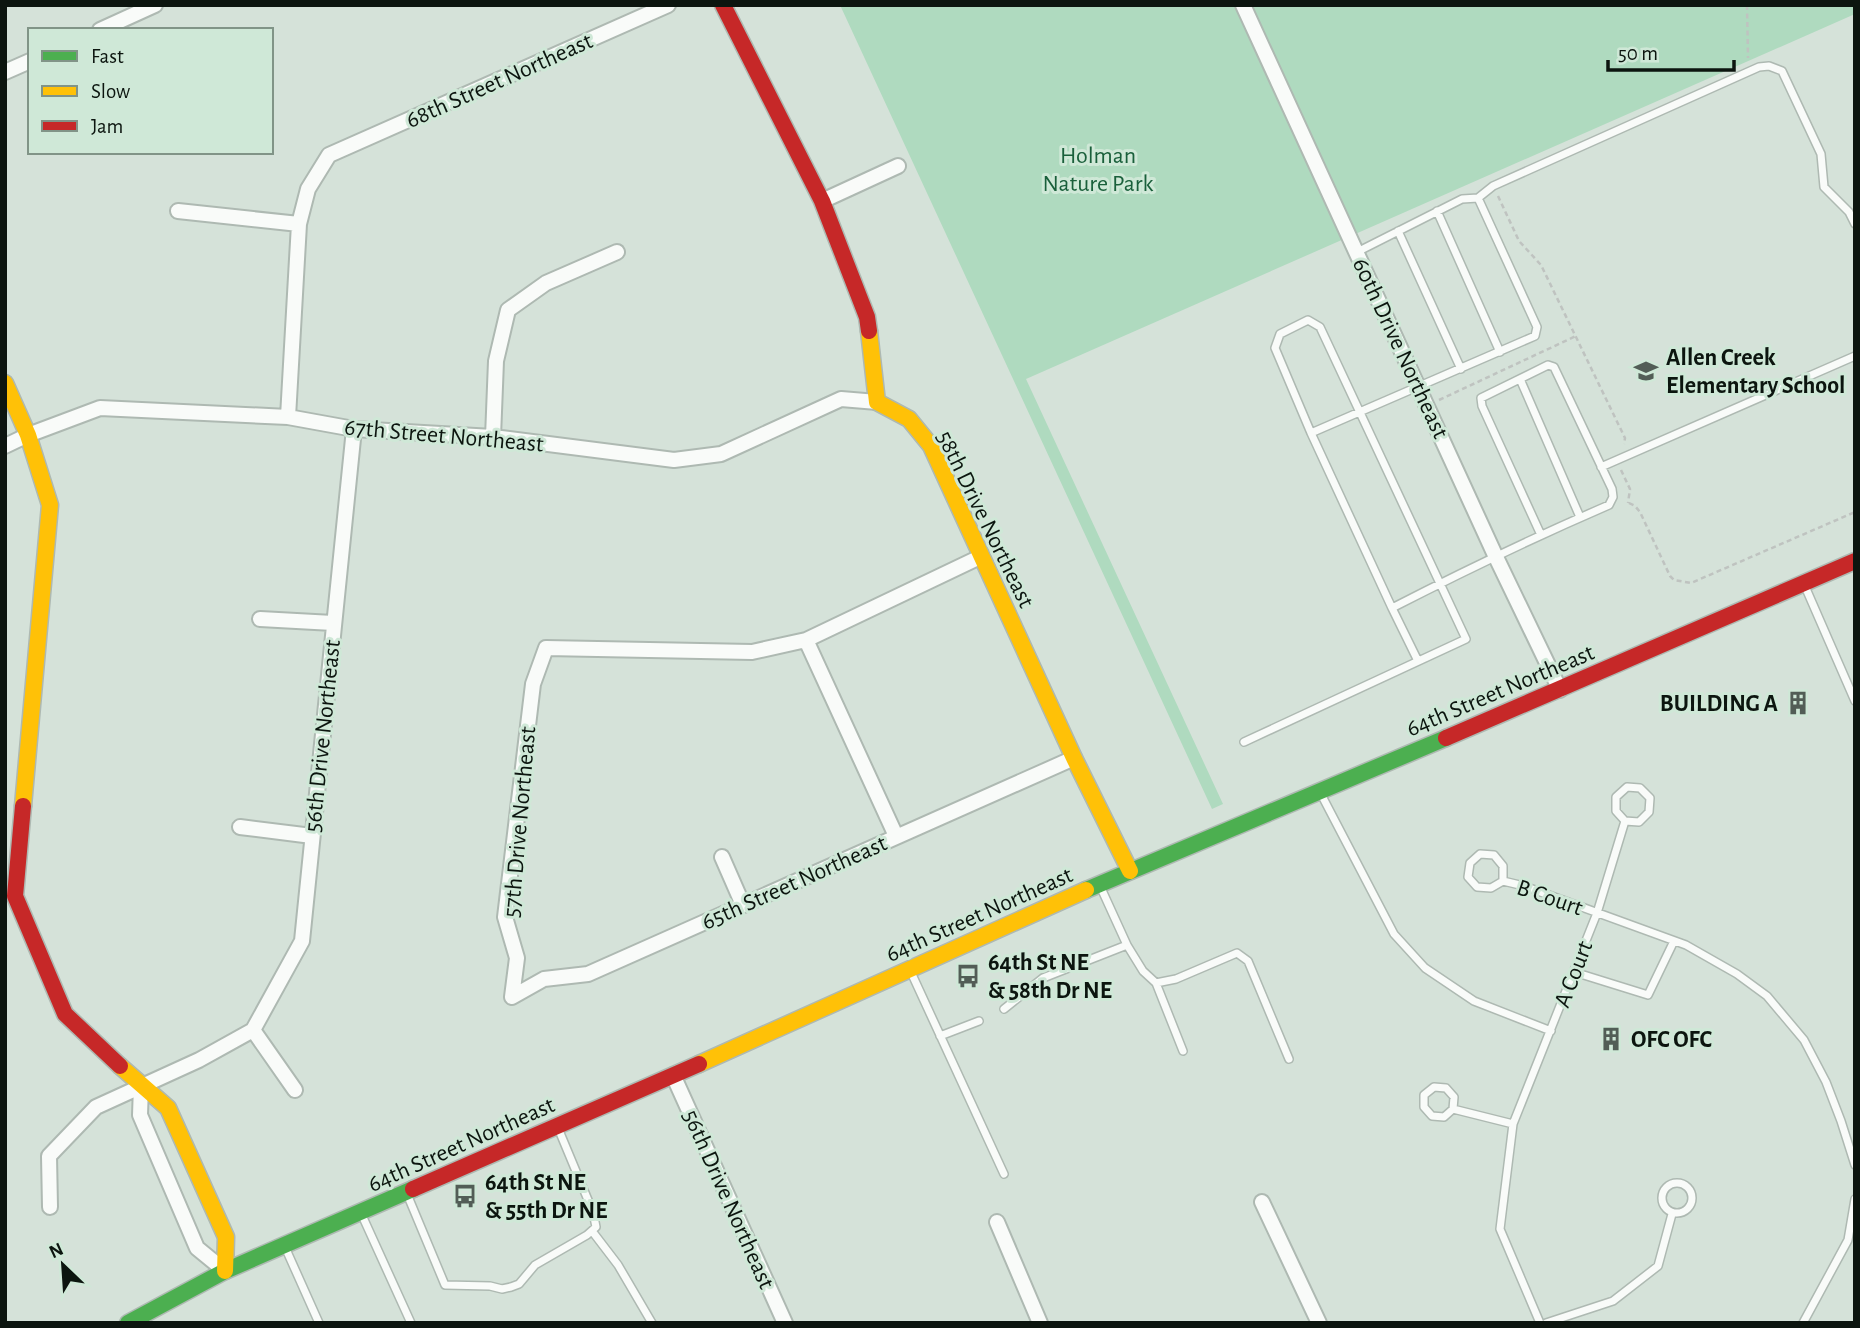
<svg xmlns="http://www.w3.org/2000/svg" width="1860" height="1328" font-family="'Alegreya Sans',sans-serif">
<rect width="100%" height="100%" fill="#d5e2d9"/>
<path fill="#afdabf" d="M840,5H1855V14L1026,379L1223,804L1212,809Z"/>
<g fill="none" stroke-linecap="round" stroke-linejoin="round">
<g stroke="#aeb9b2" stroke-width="10">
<path id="lane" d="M1478,198L1493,186L1759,67L1769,66L1782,71L1821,154L1824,187L1849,212L1855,224
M1437,211L1500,352
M1398,231L1461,369
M1357,252L1462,199L1478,198L1537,327L1535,336L1311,433L1392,608C1464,571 1535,537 1609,505L1613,497L1612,489L1554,367L1548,365L1481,398L1482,406L1541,535
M1520,379L1580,517
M1601,467L1855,356
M1804,584L1855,701
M1392,608L1418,661
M1244,742L1466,639L1320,327L1308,320L1280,334L1275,348L1311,433
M1321,794L1394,934L1425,968L1474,1001L1551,1031
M1503,881V866L1494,855L1480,854L1470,863L1468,877L1477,887L1491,888L1503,881L1524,886L1686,945L1737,974L1767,996L1804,1040L1826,1082L1841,1121L1855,1165
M1127,945L1143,971L1156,983L1176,979L1237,953L1248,961L1289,1059
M910,970L1004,1174
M1574,972L1648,995L1674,941
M1156,983L1183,1051
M1004,1009L1043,978L1127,945L1101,888
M940,1036L979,1021
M1453,1109L1454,1097L1446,1088L1434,1087L1424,1095V1107L1432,1116L1444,1117L1453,1109L1513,1124
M1662 1198a15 15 0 1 1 30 0a15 15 0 1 1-30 0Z
M407,1194L445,1285L490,1286L502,1289L511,1287L519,1284L535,1265L587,1235L596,1227L593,1212L558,1128
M361,1213L411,1323
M592,1231L618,1265L652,1323
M285,1247L319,1323
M1540,1323L1500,1229L1513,1124L1597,913L1625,821L1616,811V797L1627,787L1640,788L1650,798L1649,812L1639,822L1625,821
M1546,1323L1613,1301L1658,1266L1672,1214
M1803,1323L1848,1240L1855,1199"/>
</g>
<g stroke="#aeb9b2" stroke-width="18">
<path id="street" d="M1243,5L1495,555L1560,690
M100,30L155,5
M5,72L30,61
M822,201L898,166
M178,211L299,224
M288,417L299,224L308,189L329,155L668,5
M493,437L496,361L508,310L546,283L617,252
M5,446L28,435L100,408L288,417L354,429L493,437L674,460L721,454L841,399L877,402
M260,619L333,623
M806,640L896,836
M240,827L312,836
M722,857L743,905
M512,997L517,958L505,917L533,684L546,648L752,652L806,640L980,557
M512,997L544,979L588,974L1074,758
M253,1030L302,941L354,429
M253,1030L295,1090
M673,1075L785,1323
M141,1086L140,1115L197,1248L225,1271
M1262,1202L1319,1323
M50,1207L49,1156L96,1107L199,1060L253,1030
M997,1222L1040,1323"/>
</g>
<g stroke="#aeb9b2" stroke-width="19">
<path id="fast" d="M1086,890L1446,738
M128,1323L225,1271L413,1189"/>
</g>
<g stroke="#aeb9b2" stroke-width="19">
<path id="slow" d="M869,331L877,402L909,419L931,446L1074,758L1130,871
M5,383L28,435L50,505L23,806
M699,1064L1086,890
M120,1066L168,1108L226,1237L225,1271"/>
</g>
<g stroke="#aeb9b2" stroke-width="19">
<path id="jam" d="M723,5L822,201L867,317L869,331
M1446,738L1855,561
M23,806L15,896L65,1014L120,1066
M413,1189L699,1064"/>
</g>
<path stroke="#bfc3c0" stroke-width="2.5" stroke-dasharray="5 3.5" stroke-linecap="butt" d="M1747,5L1748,58
M1498,196L1519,241L1541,265L1625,438L1624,444
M1439,400L1576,336
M1621,470L1630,489L1628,503
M1629,503L1635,506L1640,512L1670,576L1674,580L1691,583L1855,512"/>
<use href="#lane" stroke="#f9fbf9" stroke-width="7"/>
<use href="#street" stroke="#f9fbf9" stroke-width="14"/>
<use href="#fast" stroke="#4caf50" stroke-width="16"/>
<use href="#slow" stroke="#ffc107" stroke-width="16"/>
<use href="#jam" stroke="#c62828" stroke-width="16"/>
</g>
<defs>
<g id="school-bare" transform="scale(1.89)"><path d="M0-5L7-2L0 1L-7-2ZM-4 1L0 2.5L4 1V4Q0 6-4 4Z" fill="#525d56" stroke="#cfe8d7" stroke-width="2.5" paint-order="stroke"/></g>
<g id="building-bare" transform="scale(1.89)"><path d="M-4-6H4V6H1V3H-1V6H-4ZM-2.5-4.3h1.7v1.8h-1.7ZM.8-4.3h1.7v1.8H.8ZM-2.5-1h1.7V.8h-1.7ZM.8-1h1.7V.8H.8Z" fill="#525d56" stroke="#cfe8d7" stroke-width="2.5" paint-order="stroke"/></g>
<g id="bus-bare" transform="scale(1.89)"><path d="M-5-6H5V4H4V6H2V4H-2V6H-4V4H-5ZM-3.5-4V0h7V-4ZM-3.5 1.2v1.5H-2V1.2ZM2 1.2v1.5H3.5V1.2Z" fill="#525d56" stroke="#cfe8d7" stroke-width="2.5" paint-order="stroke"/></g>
</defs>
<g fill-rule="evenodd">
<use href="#school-bare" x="1646" y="371"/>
<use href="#building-bare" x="1798" y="703"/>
<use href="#bus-bare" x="968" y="976"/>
<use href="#building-bare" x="1611" y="1039"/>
<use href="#bus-bare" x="465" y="1196"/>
</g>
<g text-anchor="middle" stroke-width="6" stroke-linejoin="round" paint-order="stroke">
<g font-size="24" fill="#0c150f" stroke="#cfe8d7">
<text transform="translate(499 80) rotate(-24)" y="8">68th Street Northeast</text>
<text transform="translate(1401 348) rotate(65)" y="8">60th Drive Northeast</text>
<text transform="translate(444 435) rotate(5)" y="8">67th Street Northeast</text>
<text transform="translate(986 519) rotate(64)" y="8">58th Drive Northeast</text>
<text transform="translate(1500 690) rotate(-23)" y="8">64th Street Northeast</text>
<text transform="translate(322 736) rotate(-84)" y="8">56th Drive Northeast</text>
<text transform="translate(519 822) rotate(-85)" y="8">57th Drive Northeast</text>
<text transform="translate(794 882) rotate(-24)" y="8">65th Street Northeast</text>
<text transform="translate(1550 897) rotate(19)" y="8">B Court</text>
<text transform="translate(979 914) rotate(-24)" y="8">64th Street Northeast</text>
<text transform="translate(1573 974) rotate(-69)" y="8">A Court</text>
<text transform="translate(461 1144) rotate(-24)" y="8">64th Street Northeast</text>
<text transform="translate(729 1199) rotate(66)" y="8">56th Drive Northeast</text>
</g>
<g font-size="24" fill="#1a603b" stroke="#cfe8d7">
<text x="1098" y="163">Holman<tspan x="1098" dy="28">Nature Park</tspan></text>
</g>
<g font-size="24" font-weight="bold" fill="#0c150f" stroke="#cfe8d7" text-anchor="start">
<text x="1666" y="365">Allen Creek<tspan x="1666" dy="28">Elementary School</tspan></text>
<text x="1778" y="711" text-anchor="end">BUILDING A</text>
<text x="988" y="970">64th St NE<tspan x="988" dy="28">&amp; 58th Dr NE</tspan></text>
<text x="1631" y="1047">OFC OFC</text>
<text x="485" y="1190">64th St NE<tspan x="485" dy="28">&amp; 55th Dr NE</tspan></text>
</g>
</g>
<rect width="1860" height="1328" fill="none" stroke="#0c150f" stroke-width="14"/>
<rect x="28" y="28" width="245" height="126" fill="#cfe8d7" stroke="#819487" stroke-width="2"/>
<rect x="42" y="51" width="35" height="10" fill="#4caf50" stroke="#819487" stroke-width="2"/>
<text x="91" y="63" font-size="21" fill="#0c150f">Fast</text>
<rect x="42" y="86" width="35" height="10" fill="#ffc107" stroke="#819487" stroke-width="2"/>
<text x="91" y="98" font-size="21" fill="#0c150f">Slow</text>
<rect x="42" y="121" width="35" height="10" fill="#c62828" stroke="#819487" stroke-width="2"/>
<text x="91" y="133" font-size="21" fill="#0c150f">Jam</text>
<g transform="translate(63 1265) rotate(335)" stroke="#cfe8d7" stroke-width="5" paint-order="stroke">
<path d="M0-5L12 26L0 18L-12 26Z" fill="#0c150f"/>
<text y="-10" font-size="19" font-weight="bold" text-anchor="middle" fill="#0c150f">N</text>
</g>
<path d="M1608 60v10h126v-10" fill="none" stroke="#0c150f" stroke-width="3.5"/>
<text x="1618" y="60" font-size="21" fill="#0c150f" stroke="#cfe8d7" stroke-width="5" paint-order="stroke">50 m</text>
</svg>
